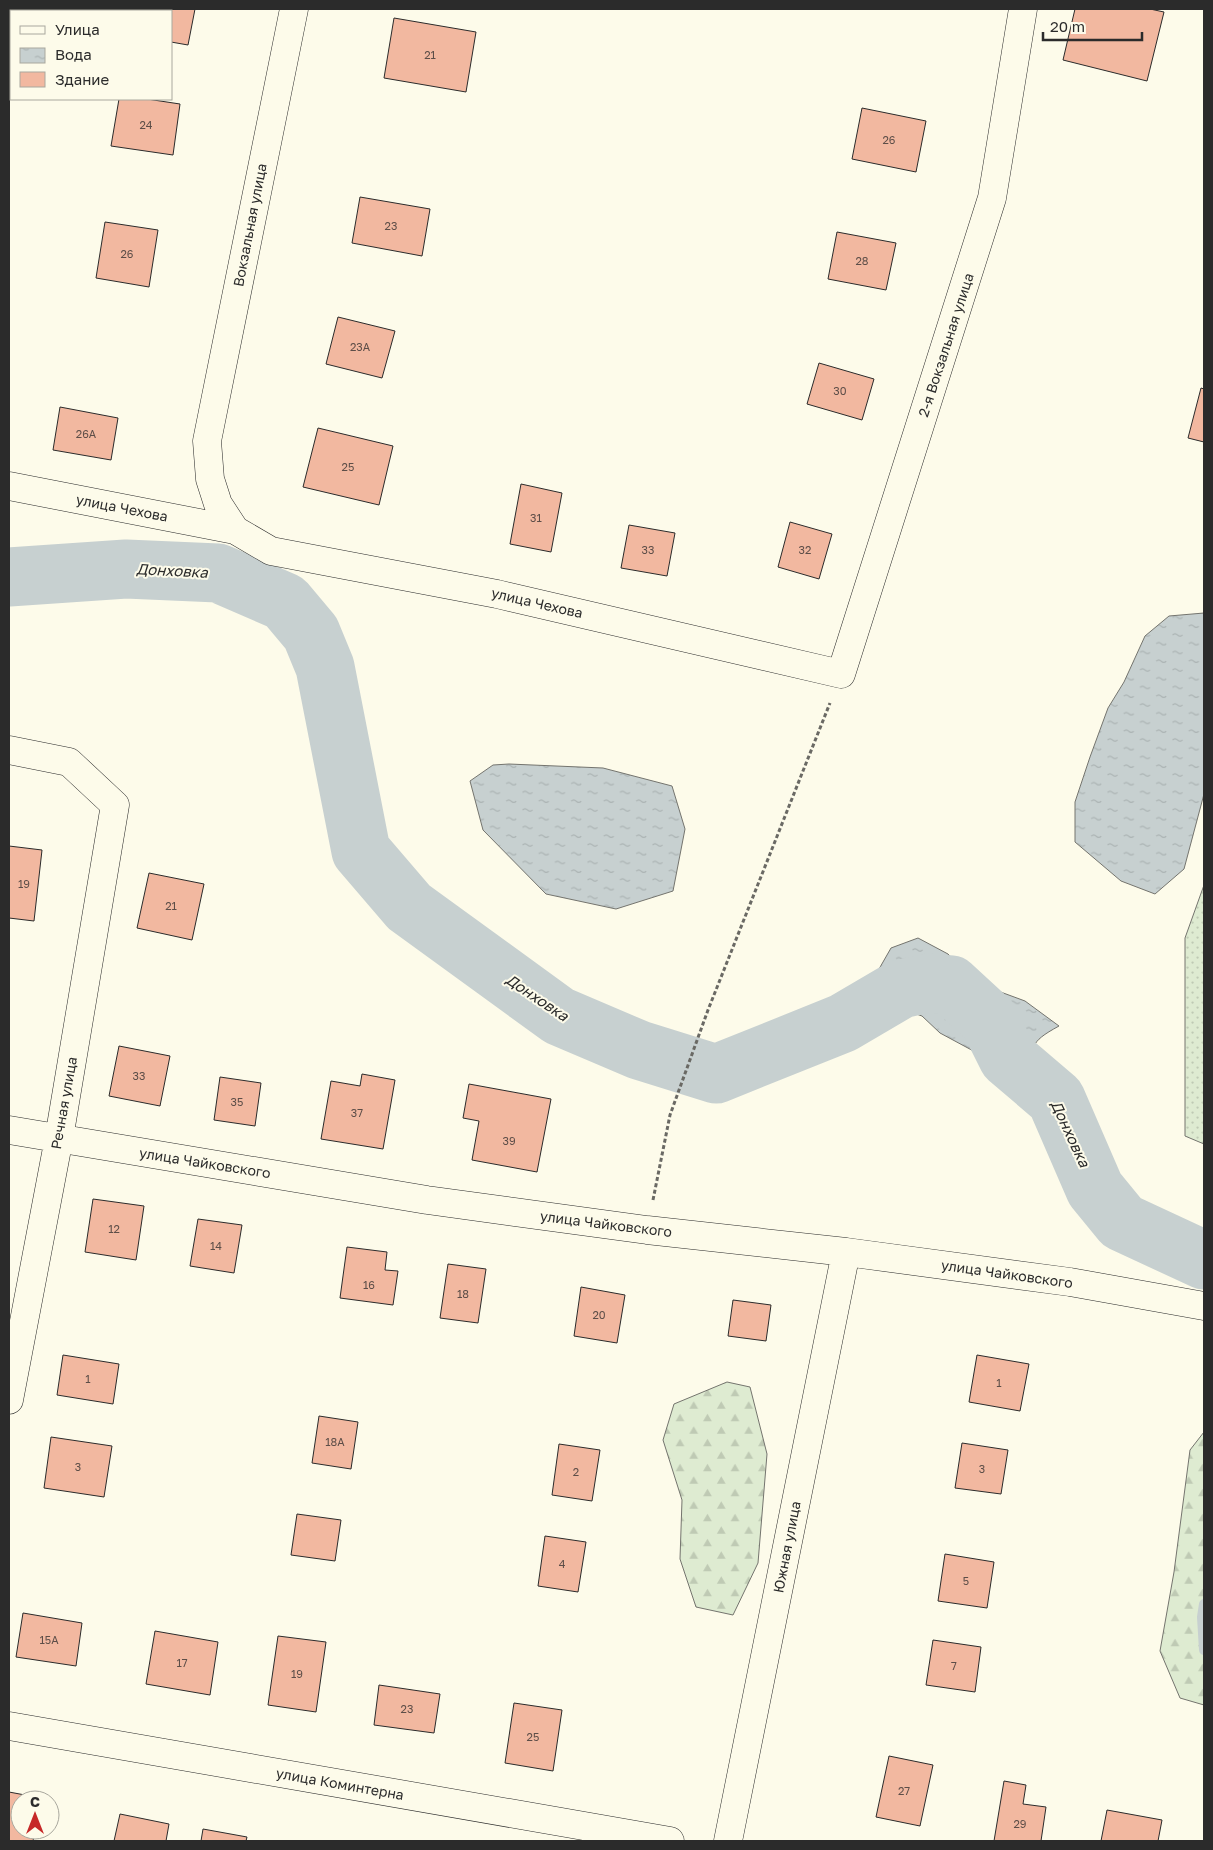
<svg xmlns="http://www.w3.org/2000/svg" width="1213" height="1850" font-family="'Golos Text',sans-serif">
<defs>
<pattern id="forest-firs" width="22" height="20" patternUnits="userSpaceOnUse" patternTransform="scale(1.25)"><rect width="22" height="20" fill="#deebd1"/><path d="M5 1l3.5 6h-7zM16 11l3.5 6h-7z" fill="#bfcab4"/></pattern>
<pattern id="garden-dots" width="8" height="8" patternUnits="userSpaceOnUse" patternTransform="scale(1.25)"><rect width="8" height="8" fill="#deebd1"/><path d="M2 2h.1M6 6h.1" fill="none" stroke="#bfcab4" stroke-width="1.8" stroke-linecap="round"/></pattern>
<pattern id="water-ripples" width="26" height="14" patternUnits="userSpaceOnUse" patternTransform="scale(1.25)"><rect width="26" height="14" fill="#c7d0d0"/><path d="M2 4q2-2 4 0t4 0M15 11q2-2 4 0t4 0" fill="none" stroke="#abb3b3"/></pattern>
</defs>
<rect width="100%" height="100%" fill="#fdfbea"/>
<path fill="url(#forest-firs)" stroke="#74746e" d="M727,1382L750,1387L767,1454L758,1563L733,1615L696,1607L680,1559L682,1500L663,1440L674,1404Z
M1204,1432V1705L1180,1698L1160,1651L1174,1572L1190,1450Z"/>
<path fill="url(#garden-dots)" stroke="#74746e" d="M1204,885V1144L1185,1136V938Z"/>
<path fill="url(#water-ripples)" stroke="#74746e" d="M1204,613V794L1184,869L1155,894L1121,881L1075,842V802L1090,757L1108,708L1124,682L1145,636L1169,616Z
M509,764L603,768L672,786L685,829L673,891L616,909L546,894L483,830L470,781L493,765Z
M918,938L948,954L964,971L987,987L1025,1001L1059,1026C1028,1043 1032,1046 1032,1079L1012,1080L979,1054L940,1033L922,1016L905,1010L882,1012L872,1015L864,1011L871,983L891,948Z"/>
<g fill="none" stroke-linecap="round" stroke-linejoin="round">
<path stroke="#c7d0d0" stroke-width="10" d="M1204,1604L1202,1617L1204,1650"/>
<path stroke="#c7d0d0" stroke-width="59" d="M9,577L126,569L218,573L285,602L311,633L325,667L361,851L409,907L559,1016L639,1050L716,1074L843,1023L901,989L928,983L951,985L989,1020L1008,1058L1056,1099L1095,1189L1122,1222L1204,1260"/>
</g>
<path fill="#f2b8a0" stroke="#2b2b2b" d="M126,9H195L188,45L171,42V11H126Z
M1075,9H1150L1164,12L1147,81L1063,60Z
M394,18L476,32L466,92L384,78Z
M119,99H147L180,104L173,155L111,146Z
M862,108L926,121L916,172L852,159Z
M360,197L430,209L422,256L352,243Z
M105,222L158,230L149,287L96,278Z
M837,232L896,243L886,290L828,279Z
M338,317L395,331L382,378L326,364Z
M819,363L874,379L862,420L807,404Z
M1201,388L1204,389V442L1188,438Z
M60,407L118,418L111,460L53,450Z
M318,428L393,446L379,505L303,487Z
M521,484L562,493L551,552L510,544Z
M790,522L832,534L819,579L778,567Z
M629,525L675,533L667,576L621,568Z
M9,846L42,850L34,921L9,918Z
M149,873L204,884L192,940L137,928Z
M119,1046L170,1056L160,1106L109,1096Z
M362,1074L395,1080L383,1149L321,1139L331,1081L360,1086Z
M220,1077L261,1083L255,1126L214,1120Z
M469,1084L551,1099L537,1172L472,1160L479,1121L463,1118Z
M93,1199L144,1206L136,1260L85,1252Z
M198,1219L242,1225L234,1273L190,1266Z
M347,1247L387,1252L385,1270L398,1271L393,1305L340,1298Z
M448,1264L486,1269L478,1323L440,1318Z
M581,1287L625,1295L617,1343L574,1336Z
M733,1300L771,1305L766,1341L728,1336Z
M63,1355L119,1364L113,1404L57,1395Z
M977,1355L1029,1364L1020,1411L969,1402Z
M319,1416L358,1422L351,1469L312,1463Z
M51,1437L112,1446L104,1497L44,1488Z
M962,1443L1008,1450L1001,1494L955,1488Z
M559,1444L600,1450L592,1501L552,1495Z
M297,1514L341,1520L335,1561L291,1555Z
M545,1536L586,1542L578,1592L538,1586Z
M945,1554L994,1562L987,1608L938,1601Z
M23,1613L82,1623L76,1666L16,1657Z
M155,1631L218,1642L210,1695L146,1684Z
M278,1636L326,1642L316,1712L268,1705Z
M933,1640L981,1647L975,1692L926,1685Z
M379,1685L440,1694L434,1733L374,1725Z
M514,1703L562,1710L553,1771L505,1763Z
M889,1756L933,1765L920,1826L876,1817Z
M1004,1781L1026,1785L1023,1804L1046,1807L1041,1841H994Z
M9,1792L41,1798V1800H20V1830H35L33,1841H9Z
M1107,1810L1162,1820L1158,1841H1101Z
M120,1814L169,1824L166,1841H114Z
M203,1829L247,1837L246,1841H201Z"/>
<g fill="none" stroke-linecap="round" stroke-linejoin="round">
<g stroke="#2b2b2b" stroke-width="29">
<path id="minor" d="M294,9L207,441L210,479L218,504L235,530L271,551L497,594L841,674L992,198L1023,9
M9,486L235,530
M9,750L69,762L115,805L59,1138L9,1400
M9,1130L427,1200L647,1230L846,1252L1070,1282L1204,1306
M9,1726L670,1841
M728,1841L846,1252"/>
</g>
<path stroke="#6a6964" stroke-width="3" stroke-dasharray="4 2.5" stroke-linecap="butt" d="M653,1200L670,1115L708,1010L830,703"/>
<use href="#minor" stroke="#fdfbea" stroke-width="28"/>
</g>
<g text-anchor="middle" stroke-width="4" stroke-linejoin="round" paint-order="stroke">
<g font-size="11" fill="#5d4e48">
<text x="430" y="59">21</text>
<text x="146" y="129">24</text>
<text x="889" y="144">26</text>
<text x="391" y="230">23</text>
<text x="127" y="258">26</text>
<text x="862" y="265">28</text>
<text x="360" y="351">23А</text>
<text x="840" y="395">30</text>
<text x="86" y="438">26А</text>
<text x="348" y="471">25</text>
<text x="536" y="522">31</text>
<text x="648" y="554">33</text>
<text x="805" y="554">32</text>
<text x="24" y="888">19</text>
<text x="171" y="910">21</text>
<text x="139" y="1080">33</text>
<text x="237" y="1106">35</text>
<text x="357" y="1117">37</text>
<text x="509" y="1145">39</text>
<text x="114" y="1233">12</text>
<text x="216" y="1250">14</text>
<text x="369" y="1289">16</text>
<text x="463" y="1298">18</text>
<text x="599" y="1319">20</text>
<text x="88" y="1383">1</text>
<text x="999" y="1387">1</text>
<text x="335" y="1446">18А</text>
<text x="78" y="1471">3</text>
<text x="982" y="1473">3</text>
<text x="576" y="1476">2</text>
<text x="562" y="1568">4</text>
<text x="966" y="1585">5</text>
<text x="49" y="1644">15А</text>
<text x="182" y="1667">17</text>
<text x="954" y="1670">7</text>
<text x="297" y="1678">19</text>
<text x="407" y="1713">23</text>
<text x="533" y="1741">25</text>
<text x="904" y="1795">27</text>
<text x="1020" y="1828">29</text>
</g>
<g font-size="14" fill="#2b2b2b" stroke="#fdfbea">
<text transform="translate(250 225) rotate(-79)" y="5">Вокзальная улица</text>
<text transform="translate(946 345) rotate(-72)" y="5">2-я Вокзальная улица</text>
<text transform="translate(122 508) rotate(11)" y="5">улица Чехова</text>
<text transform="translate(537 603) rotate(13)" y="5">улица Чехова</text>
<text transform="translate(64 1103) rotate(-80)" y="5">Речная улица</text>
<text transform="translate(205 1163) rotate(9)" y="5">улица Чайковского</text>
<text transform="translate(606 1224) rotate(7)" y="5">улица Чайковского</text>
<text transform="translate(1007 1274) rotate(8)" y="5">улица Чайковского</text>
<text transform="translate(787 1547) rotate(-79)" y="5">Южная улица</text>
<text transform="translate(340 1784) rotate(10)" y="5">улица Коминтерна</text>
</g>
<g font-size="15" font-style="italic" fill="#2b2b2b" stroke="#fdfbea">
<text transform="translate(172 571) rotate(3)" y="5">Донховка</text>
<text transform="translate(537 998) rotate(34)" y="5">Донховка</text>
<text transform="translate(1070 1134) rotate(65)" y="5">Донховка</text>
</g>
</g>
<rect width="1213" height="1850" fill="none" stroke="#2b2b2b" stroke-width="20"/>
<rect x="10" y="10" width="162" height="90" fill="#fdfbea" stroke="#a9a89e"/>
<rect x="20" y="26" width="25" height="8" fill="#fdfbea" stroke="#a9a89e"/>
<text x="55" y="35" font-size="15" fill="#2b2b2b">Улица</text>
<rect x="20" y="48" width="25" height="15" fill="url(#water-ripples)" stroke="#a9a89e"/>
<text x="55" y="60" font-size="15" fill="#2b2b2b">Вода</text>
<rect x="20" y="72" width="25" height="15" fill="#f2b8a0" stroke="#a9a89e"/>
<text x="55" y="85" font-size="15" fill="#2b2b2b">Здание</text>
<g transform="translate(35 1815)"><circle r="24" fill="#fdfbea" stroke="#a9a89e"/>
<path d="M0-4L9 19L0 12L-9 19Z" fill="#c62828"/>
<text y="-8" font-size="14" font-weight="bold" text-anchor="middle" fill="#2b2b2b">С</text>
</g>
<path d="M1043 32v8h99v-8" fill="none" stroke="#2b2b2b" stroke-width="2.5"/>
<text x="1050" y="32" font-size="15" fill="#2b2b2b" stroke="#fdfbea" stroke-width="4" paint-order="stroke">20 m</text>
</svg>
